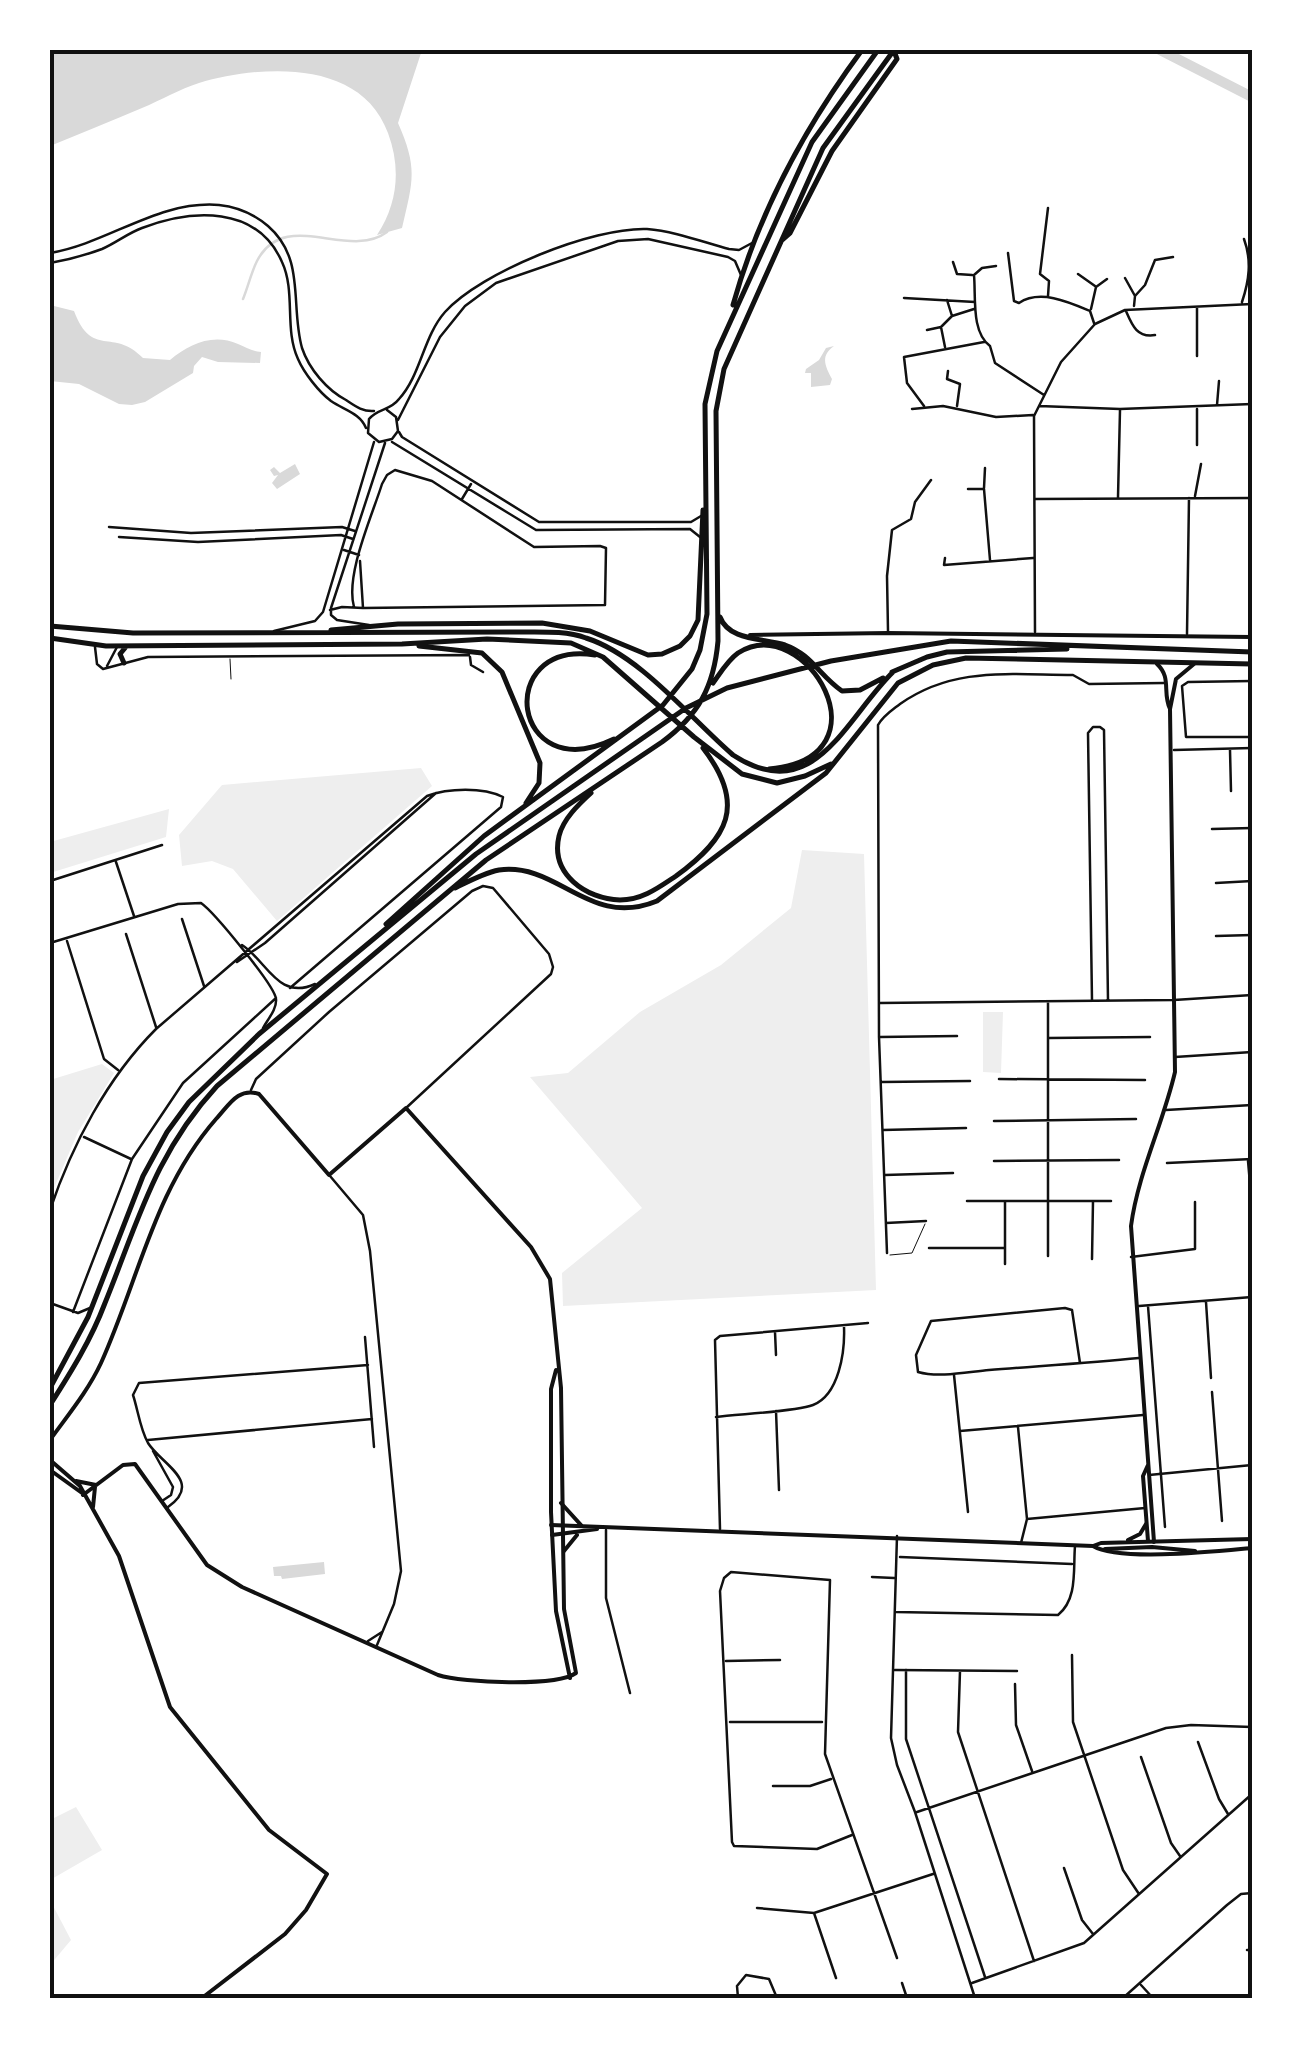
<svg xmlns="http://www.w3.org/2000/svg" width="1302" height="2048" font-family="Commissioner,sans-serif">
<rect width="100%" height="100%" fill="#fff"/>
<path fill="#eee" d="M421,768L432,786L277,921L233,869L212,861L182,866L179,835L222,785Z
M169,809L166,837L50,873V842Z
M802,850L864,854L876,1290L563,1306L562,1273L642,1208L530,1077L568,1073L640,1012L721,965L791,908Z
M983,1012H1003L1001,1073L983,1072Z
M102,1064L114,1073L78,1132L54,1188L50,1187V1080Z
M76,1807L102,1850L50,1880V1820Z
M50,1900L71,1940L50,1965Z"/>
<path fill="#d9d9d9" d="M50,50H422L398,123C418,168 413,181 402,228L377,235C398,203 401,168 388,133C361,58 260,65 199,83C180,89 161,100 142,108C112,121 81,133 50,146Z
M50,305L74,311C92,359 113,327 143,358L170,360C189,344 213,333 238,344C246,347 251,351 261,352L260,363L218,362L202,357L194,366L193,373L145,402L132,405L119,404L79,384L50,381Z
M834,346C820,356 825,366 832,379L830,385L811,387V373H805L806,369L819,360L826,348Z
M295,464L300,474L277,489L272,483L278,475L274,476L270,470L274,467L280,473Z
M324,1562L325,1574L282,1579L281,1576H274L273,1567Z"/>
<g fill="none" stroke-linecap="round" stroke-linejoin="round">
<path stroke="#d9d9d9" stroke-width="2.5" d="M243,299C248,287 251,273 257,261C285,207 348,261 387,232"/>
<path stroke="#d9d9d9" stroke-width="10" d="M1160,50L1252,97"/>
<path stroke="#111" stroke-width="1" d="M230,659L231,679
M890,1255L912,1253L925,1224"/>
<path stroke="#111" stroke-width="2.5" d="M50,253C109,243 158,200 219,205C238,207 254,214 268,226C306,259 290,305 302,348C309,369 327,390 346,400C355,406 363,412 374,411
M1008,253L1014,301L1019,303C1040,289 1069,302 1090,311L1094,323
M953,262L957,274L972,275
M50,263C67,260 86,255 102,249C116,243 128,233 142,228C192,209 257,205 282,262C296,292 284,329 298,359C304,373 319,392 331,401C344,410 360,413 366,428
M996,266L982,268L974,275C976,297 971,332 990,346L995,363L1044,395
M1078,274L1095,286
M1125,278L1135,296L1134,306
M1048,296L1049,281L1040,274L1048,208
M1135,296L1145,285L1155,260L1173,257
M904,298L975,302
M947,300L952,316
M1242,302C1249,281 1252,261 1244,239
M1197,307V356
M1091,309L1096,287L1107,279
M1126,311C1132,325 1137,338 1155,335
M941,327L945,347
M927,330L941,327L952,316L974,309
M948,371L947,379L960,384L957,406
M1217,405L1219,381
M924,406L907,383L904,357L984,342
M1039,406L1120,409L1252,404
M912,409L943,406L996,417L1033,415
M1197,409V445
M387,410L396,417L398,431L392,439L379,442L368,433L369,419C378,408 390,411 399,399C421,375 423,337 445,312C481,272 593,227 647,229C674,231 703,242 729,249L739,250L752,243
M398,420L440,337L465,306L496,283L618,241L648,239L728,257L735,261L741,275
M399,432L402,437L539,522H691L701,516
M392,442L536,530L690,529L700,537
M984,488L985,468
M968,489H984L990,560
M1195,496L1201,464
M1118,497L1120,410
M462,499L471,484
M1035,499L1252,498
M109,527L191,533L342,527L355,531
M119,537L198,542L341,535L353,539
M344,550L359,555
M945,558L944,565L1033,558
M360,561L363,608
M330,610L342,607L363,608L605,605L606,548L600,546L534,547L432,481L395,470L387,475L382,484C372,516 345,575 354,607
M369,625L337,620L331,615V608L385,443
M274,631L315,621L323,612L374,442
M888,631L887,576L892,530L911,519L915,502L931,480
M1035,632L1034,416L1061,362L1095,324L1125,310L1252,304
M1187,634L1189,498
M95,647L97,664L103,669L148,657L469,655
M470,657L471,665L483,672
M107,666L117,647
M1252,681L1188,682L1182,686L1186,737H1252
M1174,750L1252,748
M1230,750L1231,791
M1212,829L1252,828
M116,862L134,916
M50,881L162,845
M1216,883L1252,881
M182,919L204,986
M126,934L156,1027
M1216,936L1252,935
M67,941L104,1059L118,1070
M50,943L178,904L201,903C214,912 275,986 276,999C277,1009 268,1019 263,1028
M242,945C267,961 278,1001 315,984
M237,962L265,943L436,793
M1092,1000L1088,733L1093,727H1100L1104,730L1108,1000
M880,1003L1174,1000L1252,995
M880,1037L957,1036
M1049,1038L1150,1037
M1175,1057L1252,1052
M999,1079L1145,1080
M882,1082L970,1081
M251,1090L256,1079L329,1012L472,891L483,886L493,888L549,954L553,967L551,974L406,1108
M1166,1110L1252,1105
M994,1121L1136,1119
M883,1130L966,1128
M84,1137L131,1159
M994,1161L1119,1160
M1248,1161L1252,1207
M1167,1163L1252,1159
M885,1175L953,1173
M330,1176L363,1215L370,1251L401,1571L394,1604L377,1645
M967,1201H1111
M50,1210C72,1145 107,1078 156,1029L427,796C448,788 483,787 503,797L501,807L290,988
M886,1223L926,1221
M929,1248H1004
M887,1253L879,1037L878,725C883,716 891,711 900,704C954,666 1010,675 1073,675L1089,684L1164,683
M1048,1256V1002
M1131,1257L1195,1249V1202
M1092,1259L1093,1201
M1005,1264V1201
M1206,1302L1211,1378
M50,1303L78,1313L90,1308
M1139,1306L1252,1297
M1148,1306L1165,1527
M73,1312L132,1159L183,1083L276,998
M775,1332L776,1355
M365,1337L374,1447
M1080,1363L1072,1310L1065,1308L931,1321L916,1355L918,1372C939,1378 967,1372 989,1370C1039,1366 1089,1363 1139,1358
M954,1375L968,1512
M1212,1392L1222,1521
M776,1411L779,1490
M716,1417C739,1414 794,1412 813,1405C839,1395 845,1352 844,1327
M1018,1427L1027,1519L1021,1543
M960,1431L1143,1415
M148,1440L372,1419
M153,1451L173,1487L171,1495L162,1501
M1149,1475L1252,1465
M168,1507C204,1482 161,1464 148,1443C140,1429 138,1410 133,1395L139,1383L368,1365
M1027,1519L1145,1508
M720,1529L715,1340L720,1336L868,1323
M606,1530V1598L630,1693
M897,1536L891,1738L897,1765L915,1812L975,1998
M900,1557L1072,1564
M872,1577L894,1578
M896,1612L1058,1615C1078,1599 1073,1569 1075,1546
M368,1641L382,1632
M1072,1655L1073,1722L1123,1870L1139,1894
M726,1661L780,1660
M895,1670L1017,1671
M906,1670V1739L985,1977
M960,1671L958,1732L1034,1961
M1015,1684L1016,1725L1032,1771
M730,1722H822
M1198,1742L1219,1799L1228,1814
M1141,1757L1171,1843L1180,1856
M773,1786H810L831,1779
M917,1812L1166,1728L1191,1725L1252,1727
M852,1835L817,1849L734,1846L732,1842L720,1591L724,1578L731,1572L830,1580L825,1754L897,1958
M1064,1868L1082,1920L1093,1934
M757,1908L814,1913L933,1874
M814,1913L836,1978
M1247,1950H1252
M902,1983L907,1998
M972,1983L1084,1943L1252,1794
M1141,1985L1152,1997L1169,1998
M738,1998L737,1986L746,1975L769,1979L777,1998
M1123,1998L1227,1905L1241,1894L1252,1893"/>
<path stroke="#111" stroke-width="4" d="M750,635L888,633L1252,637
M1170,709L1176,679L1194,664
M556,1370L551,1389V1512L556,1611L570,1678
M50,1440C68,1415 88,1391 101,1363C139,1279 154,1190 216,1119C229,1105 238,1087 259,1094L329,1175L406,1108L531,1247L550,1279L561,1388L564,1609L576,1673C556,1687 463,1683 438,1675L242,1587L207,1565L135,1464L123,1465L83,1495
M50,1460L80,1486L119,1556L170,1707L269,1830L327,1874L306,1910L285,1934L202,1998
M50,1470L82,1493
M76,1481L96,1485
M93,1507L95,1487
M1148,1541L1143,1476L1148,1465
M1154,1542L1131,1226C1138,1173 1163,1124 1175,1072L1170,709C1162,692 1172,678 1157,664"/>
<path stroke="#111" stroke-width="4" d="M561,1503L581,1525
M551,1525L1093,1546L1101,1543L1252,1539
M552,1535L597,1529
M1128,1540L1140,1534L1146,1524
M1093,1546C1119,1562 1219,1551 1252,1548
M1105,1549L1152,1547L1195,1551
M564,1551L577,1535"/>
<path stroke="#111" stroke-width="5" d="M782,240L790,233L832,151L897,59L894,51
M733,305C759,212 805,127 862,50
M720,617C729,641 763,638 785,645C811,654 820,676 842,691L860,690L883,678
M50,626L133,633L523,632C544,632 567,631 586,638C640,655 690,718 733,755C814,808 845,719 893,672
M331,630L398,624L542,623L590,631L648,655L662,654L680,646L690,636L698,620L703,510
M50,638L106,646L402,644L487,639L571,643L603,657L694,737L742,774L777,783L805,776L831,764
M419,646L482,653L502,672L540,763L539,783L526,803
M595,655C493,639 511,789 614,739
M124,663L120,654L125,648
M892,672L927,657L947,652L1067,649
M713,683C721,672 728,660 738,653C805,610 893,758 769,769
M591,793C579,804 563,819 559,836C550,874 586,899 620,900C642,900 658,888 676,876C728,838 747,805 703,748
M455,888C469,881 484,873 499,870C559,862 589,929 657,901L826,773L898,683L933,665L966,658L1252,664
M386,924L484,836L663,705L692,669L700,650L707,614L705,404L717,351L812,142L878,50
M50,1388L88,1317L143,1176L167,1132L189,1102L259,1034L476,854L686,708L727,688L831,661L951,641L1252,652
M50,1405C71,1372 91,1340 105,1303C138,1222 155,1153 217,1086L486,860L662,742C699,715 714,686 718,641L716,411L724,369L823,148L894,50"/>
</g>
<rect width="1302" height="2048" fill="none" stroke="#ffffff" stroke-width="105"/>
<rect x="52" y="52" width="1198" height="1944" fill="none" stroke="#111" stroke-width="4"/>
</svg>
